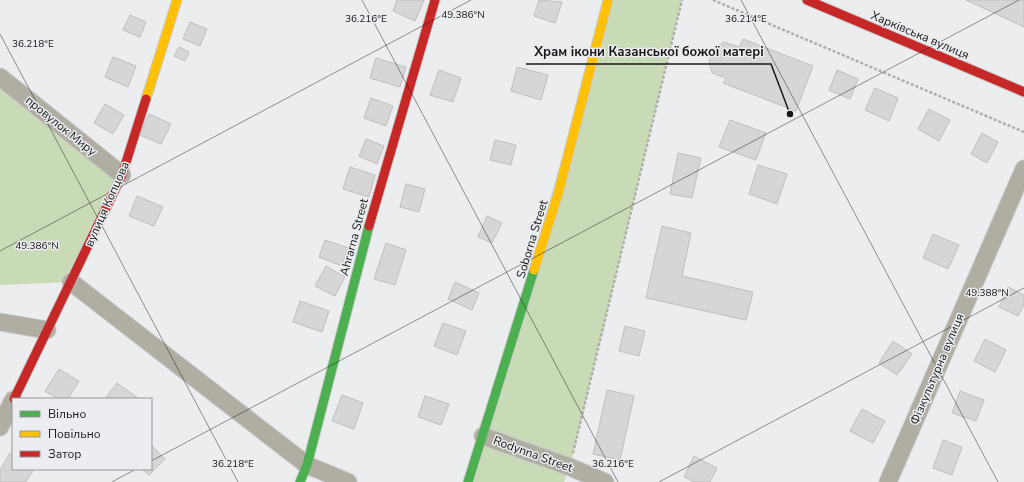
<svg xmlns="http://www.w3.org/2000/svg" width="1024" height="482" font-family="'Nunito Sans',sans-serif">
<rect width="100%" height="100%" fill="#ecedef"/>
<path fill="#c9dab6" d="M608,0H682L570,467L564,482H468Z
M0,77L122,175L71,282L0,285Z"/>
<path fill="#d6d6d7" stroke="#bfbfc1" d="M397,0H424L415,21L393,11Z
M539,0L562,2L555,23L534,16Z
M966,0H1024V27Z
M130,15L146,22L140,37L123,30Z
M190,22L207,29L200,46L183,39Z
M743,39L813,66L796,111L723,83L726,78L712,73L709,62L714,49L724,42L739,47Z
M179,47L189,52L185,61L174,56Z
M113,57L136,66L128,87L105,77Z
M376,58L406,67L400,87L370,78Z
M517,67L548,75L541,100L511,91Z
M439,70L461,78L453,102L430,95Z
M837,70L858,79L850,99L829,90Z
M875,88L898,98L889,121L865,110Z
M371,98L393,106L386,126L364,118Z
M105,104L124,115L113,134L94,123Z
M929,109L950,120L939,141L918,129Z
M149,114L171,124L161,144L140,135Z
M730,120L766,133L756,160L719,147Z
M982,133L998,142L987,163L971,154Z
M366,139L384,146L377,164L359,156Z
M495,140L516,145L511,165L490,160Z
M678,153L701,158L692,198L670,194Z
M758,165L787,174L777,204L749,194Z
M350,167L375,175L369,197L343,189Z
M406,184L425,189L419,212L400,207Z
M137,196L163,207L154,226L129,216Z
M487,216L502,223L492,243L478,237Z
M662,226L691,233L682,276L753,292L746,320L646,298Z
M933,234L959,245L948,269L923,258Z
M325,240L348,248L342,266L319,257Z
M386,243L406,250L395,285L374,279Z
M326,266L345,277L335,296L315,286Z
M455,282L479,293L472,310L448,299Z
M1008,287L1024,295V305L1018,316L999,307Z
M300,301L329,311L322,332L293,322Z
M443,323L466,331L457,355L434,346Z
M625,326L645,331L639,356L619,351Z
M985,339L1006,350L995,372L974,361Z
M893,341L912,354L897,375L879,363Z
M59,369L79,381L68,399H58L45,391Z
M117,383L138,398V399H105Z
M607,390L634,396L620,460L593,454Z
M960,391L984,400L976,421L952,413Z
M342,395L363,403L354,429L332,421Z
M425,396L449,404L441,425L418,417Z
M862,409L885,421L873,443L850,431Z
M943,440L962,447L952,475L933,468Z
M151,445L165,459L149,475L142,469H151Z
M10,453L13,455V469H34L26,482H0V470Z
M694,456L717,468L710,482H694L684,477Z"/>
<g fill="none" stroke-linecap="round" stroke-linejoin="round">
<g stroke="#cbcbcc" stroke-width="19">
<path id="street" d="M0,77L122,175
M71,282L307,465L348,482
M0,322L47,330
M0,427L13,400
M483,436L570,467L605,482
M888,482L1024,169"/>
</g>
<g stroke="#cbcbcc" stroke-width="11">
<path id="fast" d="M300,482L307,465L369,226
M468,482L534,270"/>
</g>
<g stroke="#cbcbcc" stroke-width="11">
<path id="slow" d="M146,99L177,0
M534,270L558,194L608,0"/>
</g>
<g stroke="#cbcbcc" stroke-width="11">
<path id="jam" d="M807,0L1024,92
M369,226L435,0
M14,399L122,175L146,99"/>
</g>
<path stroke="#b0aea8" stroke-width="2.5" stroke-dasharray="3 2" stroke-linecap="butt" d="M713,0L1024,132
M573,453L682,0"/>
<use href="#street" stroke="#b0ada2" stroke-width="17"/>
<use href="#fast" stroke="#4caf50" stroke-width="9"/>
<use href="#slow" stroke="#ffc107" stroke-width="9"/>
<use href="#jam" stroke="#c62828" stroke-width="9"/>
</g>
<path fill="none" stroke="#161718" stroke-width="1" stroke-opacity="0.45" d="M362,0L618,482M741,0L998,482M0,34L238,482M0,251L471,0M151,461L1019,0M112,482L136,469M659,482L1024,288"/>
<g text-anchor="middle" stroke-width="3" stroke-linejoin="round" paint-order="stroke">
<g font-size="12" fill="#161718" stroke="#ebedf0">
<text transform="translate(920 35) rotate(23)" y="4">Харківська вулиця</text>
<text transform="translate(61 126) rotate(39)" y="4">провулок Миру</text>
<text transform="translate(107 204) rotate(-66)" y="4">вулиця Копцова</text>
<text transform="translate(354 237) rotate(-75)" y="4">Ahrarna Street</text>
<text transform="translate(532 239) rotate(-73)" y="4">Soborna Street</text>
<text transform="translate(937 369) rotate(-67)" y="4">Фізкультурна вулиця</text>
<text transform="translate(533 454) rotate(20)" y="4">Rodynna Street</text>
</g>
</g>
<g font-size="10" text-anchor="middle" fill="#161718" stroke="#ebedf0" stroke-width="3" stroke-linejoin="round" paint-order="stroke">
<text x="463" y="18">49.386°N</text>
<text x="366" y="22">36.216°E</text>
<text x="746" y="22">36.214°E</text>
<text x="33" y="47">36.218°E</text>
<text x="37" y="249">49.386°N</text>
<text x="987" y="296">49.388°N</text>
<text x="233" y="467">36.218°E</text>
<text x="613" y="467">36.216°E</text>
</g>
<path fill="none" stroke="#161718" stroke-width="1.5" d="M790 114L771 64H526"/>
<circle fill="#161718" stroke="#ebedf0" stroke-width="1.5" cx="790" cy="114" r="4"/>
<g font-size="13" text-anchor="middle" font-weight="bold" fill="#161718" stroke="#ebedf0" stroke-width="3" stroke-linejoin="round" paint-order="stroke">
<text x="649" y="56">Храм ікони Казанської божої матері</text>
</g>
<rect x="12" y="398" width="140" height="72" fill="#ebedf0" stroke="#96979a"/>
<rect x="20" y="411" width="20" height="6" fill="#4caf50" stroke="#96979a"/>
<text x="48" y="418" font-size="12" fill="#161718">Вільно</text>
<rect x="20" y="431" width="20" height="6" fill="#ffc107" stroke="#96979a"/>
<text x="48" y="438" font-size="12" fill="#161718">Повільно</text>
<rect x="20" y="451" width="20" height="6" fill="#c62828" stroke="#96979a"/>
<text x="48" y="458" font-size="12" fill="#161718">Затор</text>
</svg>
